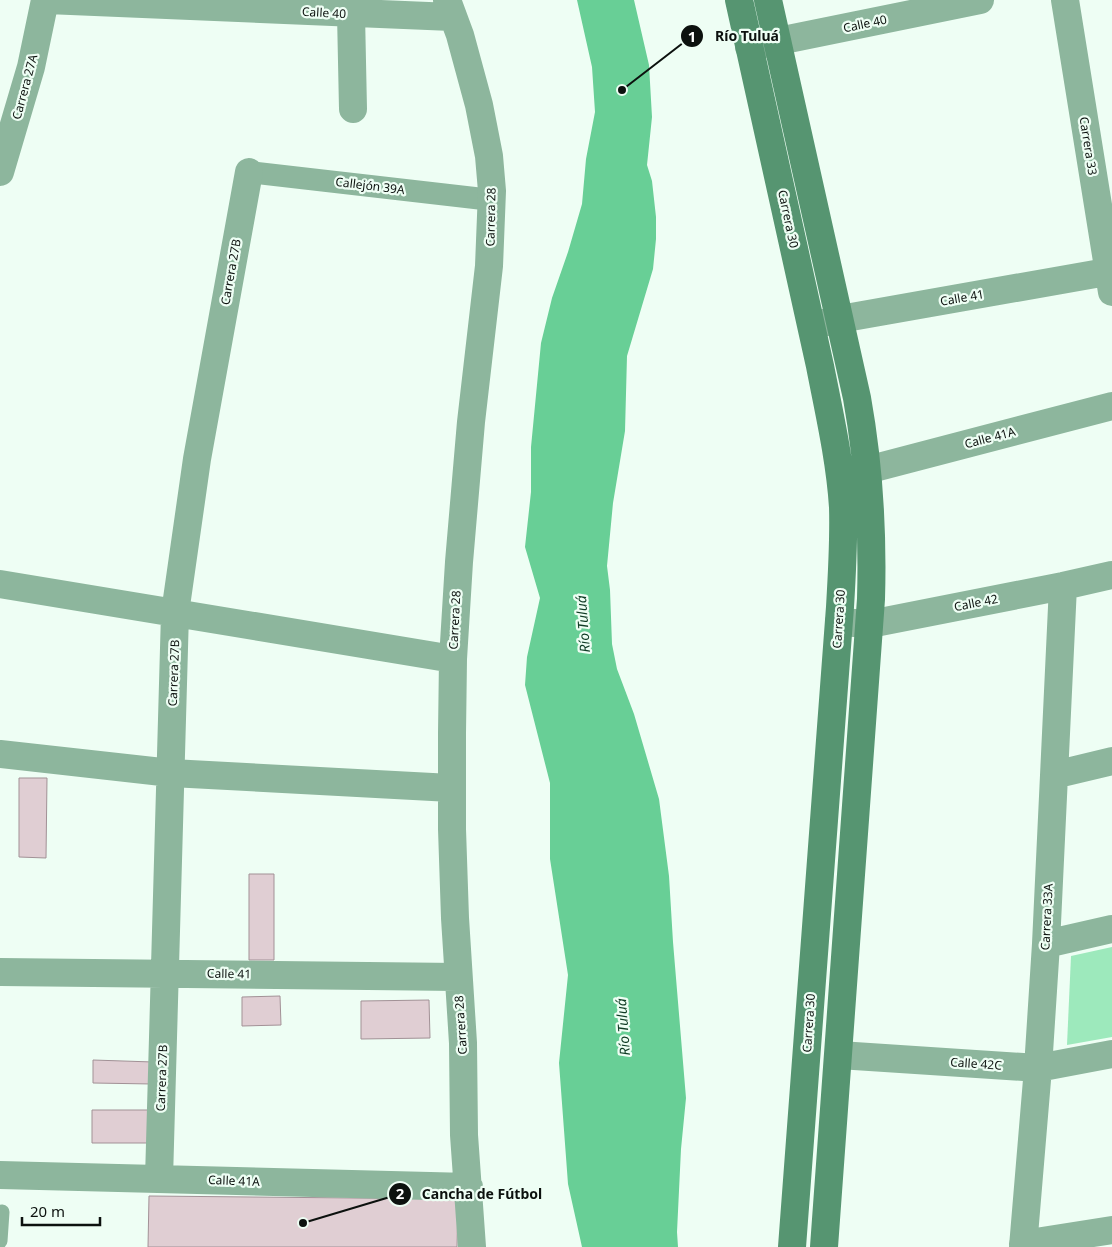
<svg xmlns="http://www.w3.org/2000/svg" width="1112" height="1247" font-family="'Noto Sans',sans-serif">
<rect width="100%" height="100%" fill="#eefef4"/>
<path fill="#9de9bc" d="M1112,947V1037L1067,1045L1071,956Z"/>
<path fill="#68cf96" d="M577,0H634L649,65L652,117L647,165L652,181L656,217V239L653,269L627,356L625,431L613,503L607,566L610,590L612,644L617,669L634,714L659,799L669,876L673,942L686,1098L681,1149L677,1232L678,1247H582L568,1184L559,1063L568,975L550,859V783L525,685L527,657L540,598L525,547L531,492V447L541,343L552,298L568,252L582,204L586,159L595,112L592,67Z"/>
<path fill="#e0ced3" stroke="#a29196" d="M19,778H47L46,858L19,857Z
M249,874H274V960H249Z
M280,996L281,1025L242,1026V997Z
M429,1000L430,1038L361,1039V1001Z
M93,1060L153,1062L152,1084L93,1083Z
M92,1110H157V1143H92Z
M149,1196L458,1199L457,1247H148Z"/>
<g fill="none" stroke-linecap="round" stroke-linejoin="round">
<path stroke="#8db69d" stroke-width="15" d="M0,1241L2,1212"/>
<path stroke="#8db69d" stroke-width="22" d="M249,172L492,200"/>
<path stroke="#8db69d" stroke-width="28" d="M47,0L452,17
M447,0L460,35L479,105L489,156L492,191L489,266L471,422L459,562L453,659L452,733V829L455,918L463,1043L464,1135L472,1247
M1065,0L1112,292
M351,14L353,109
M749,47L980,0
M0,172L31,67L45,0
M815,325L840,319L1112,271
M867,470L1112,406
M0,584L453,659
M839,622L870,624L1063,586L1112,575
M0,754L171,773L451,788
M1054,775L1112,761
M1046,944L1112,929
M0,972L458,977
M839,1055L1038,1068L1112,1054
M0,1175L469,1187
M159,1179L175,613L197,459L249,172
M1023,1244L1112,1230
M1023,1247L1038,1068L1046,944L1063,586"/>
<path stroke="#569571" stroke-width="28" d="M739,0L820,366C829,412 840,460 843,507C844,540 842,574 840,607L792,1247
M768,0L857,398C869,465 873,531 871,599L824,1247"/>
</g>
<g text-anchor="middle" stroke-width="4.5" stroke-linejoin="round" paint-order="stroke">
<g font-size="12" fill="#0c110e" stroke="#eefef4">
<text transform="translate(324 13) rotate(3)" y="4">Calle 40</text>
<text transform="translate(865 24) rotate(-12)" y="4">Calle 40</text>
<text transform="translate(25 87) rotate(-75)" y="4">Carrera 27A</text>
<text transform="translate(1088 146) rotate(81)" y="4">Carrera 33</text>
<text transform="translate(370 186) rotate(7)" y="4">Callejón 39A</text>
<text transform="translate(491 217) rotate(-89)" y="4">Carrera 28</text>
<text transform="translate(788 219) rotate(78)" y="4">Carrera 30</text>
<text transform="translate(231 272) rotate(-80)" y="4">Carrera 27B</text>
<text transform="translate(962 298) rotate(-10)" y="4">Calle 41</text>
<text transform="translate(990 438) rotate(-15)" y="4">Calle 41A</text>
<text transform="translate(976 603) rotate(-11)" y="4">Calle 42</text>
<text transform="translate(839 619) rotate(-86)" y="4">Carrera 30</text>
<text transform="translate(455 620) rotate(-87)" y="4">Carrera 28</text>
<text transform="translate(174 673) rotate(-88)" y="4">Carrera 27B</text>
<text transform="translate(1047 917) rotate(-87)" y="4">Carrera 33A</text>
<text transform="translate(229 974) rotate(1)" y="4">Calle 41</text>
<text transform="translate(809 1023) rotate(-86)" y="4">Carrera 30</text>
<text transform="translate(461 1025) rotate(-94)" y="4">Carrera 28</text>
<text transform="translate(976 1064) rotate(4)" y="4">Calle 42C</text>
<text transform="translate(162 1078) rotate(-88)" y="4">Carrera 27B</text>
<text transform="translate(234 1181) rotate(2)" y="4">Calle 41A</text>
</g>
<g font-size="14" font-style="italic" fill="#103c25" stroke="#eefef4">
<text transform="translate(583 624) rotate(-94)" y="5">Río Tuluá</text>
<text transform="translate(623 1027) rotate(-94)" y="5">Río Tuluá</text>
</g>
</g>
<path fill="none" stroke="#0c110e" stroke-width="2" d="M622 90L692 36M303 1223L400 1194"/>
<g fill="#0c110e" stroke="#eefef4" stroke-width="2">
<circle cx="622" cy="90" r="5"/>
<circle cx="303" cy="1223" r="5"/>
<circle cx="692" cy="36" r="12"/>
<circle cx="400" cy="1194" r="12"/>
</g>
<g font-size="15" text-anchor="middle" font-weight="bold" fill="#fff">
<text x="692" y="42">1</text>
<text x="400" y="1199">2</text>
</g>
<g font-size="14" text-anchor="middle" font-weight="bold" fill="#0c110e" stroke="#eefef4" stroke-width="4.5" stroke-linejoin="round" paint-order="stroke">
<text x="747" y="41">Río Tuluá</text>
<text x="482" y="1199">Cancha de Fútbol</text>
</g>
<path d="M22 1217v8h78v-8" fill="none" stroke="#0c110e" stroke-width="2.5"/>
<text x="30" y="1217" font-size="15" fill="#0c110e" stroke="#eefef4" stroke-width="4" paint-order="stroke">20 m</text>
</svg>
